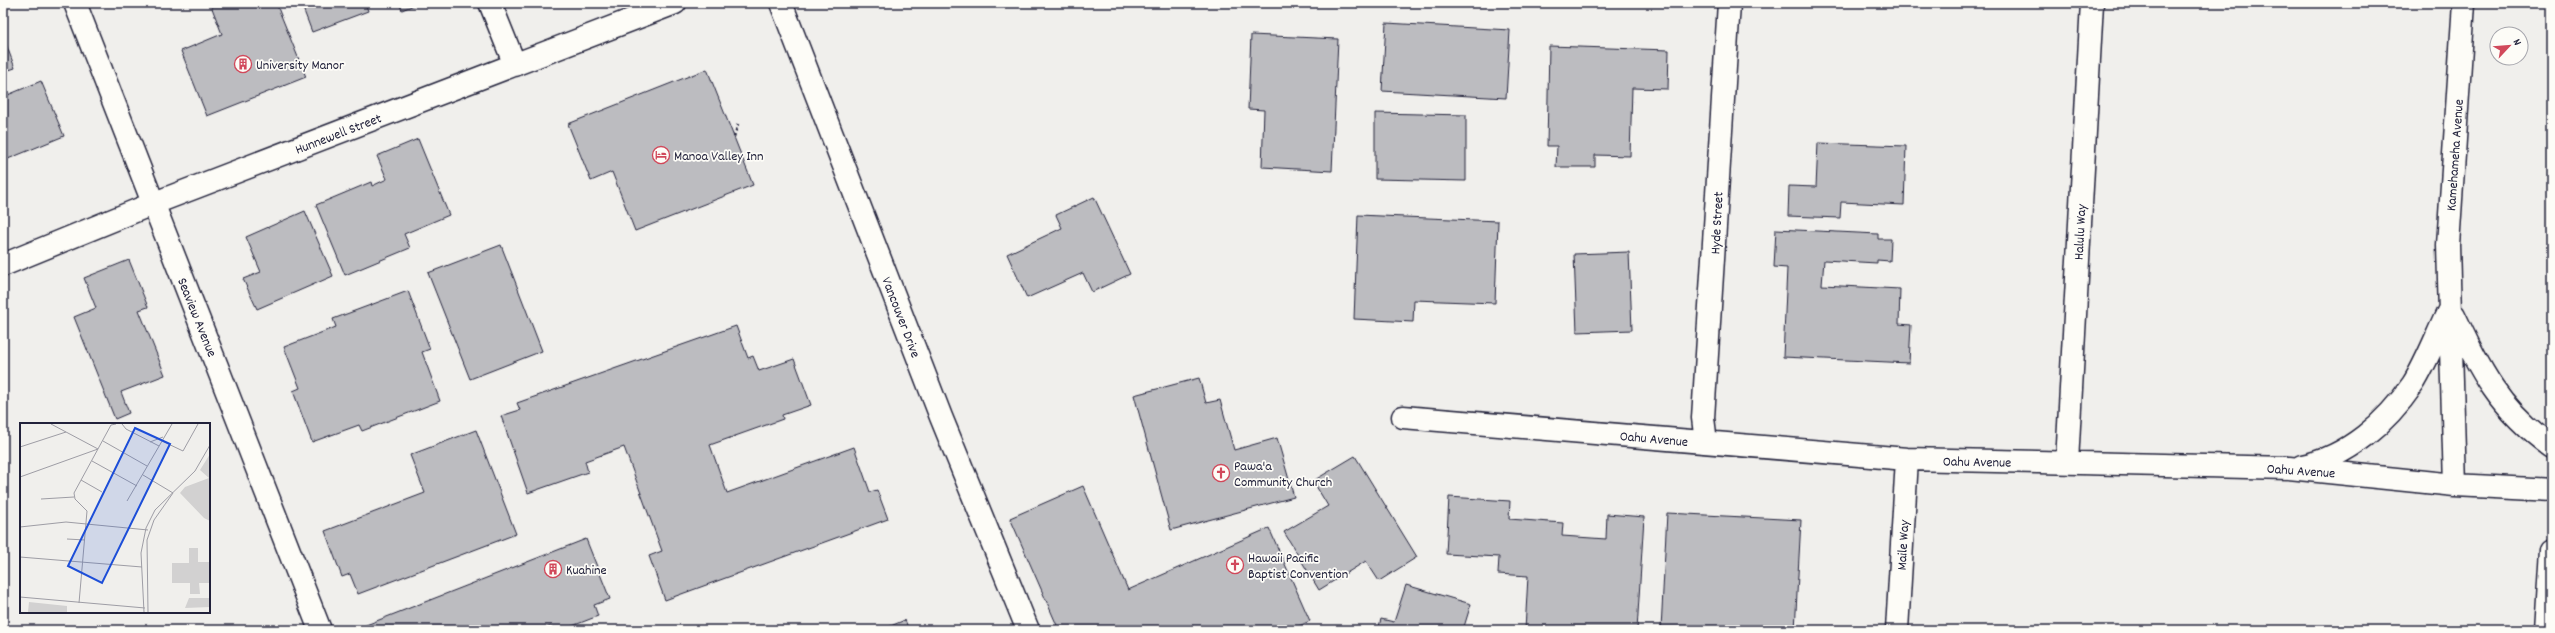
<svg xmlns="http://www.w3.org/2000/svg" width="2555" height="633" font-family="Dekko,sans-serif">
<rect width="100%" height="100%" fill="#f0efec"/>
<filter id="ink" filterUnits="userSpaceOnUse"><feTurbulence type="fractalNoise" baseFrequency=".025" numOctaves="2"/><feDisplacementMap in="SourceGraphic" scale="8" xChannelSelector="R" yChannelSelector="G"/><feConvolveMatrix kernelMatrix="1 2 1 2 8 2 1 2 1" color-interpolation-filters="sRGB"/></filter>
<g filter="url(#ink)">
<path fill="#bcbcc0" stroke="#22223b" d="M210,3H276L306,77L207,116L181,51L222,34Z
M301,3H365L368,11L312,32Z
M399,3H419L402,10Z
M1386,23L1510,30L1506,98L1382,91Z
M1251,35L1338,39L1332,171L1262,167L1264,110L1248,109Z
M3,36L15,68L3,72Z
M1549,46L1669,50L1668,89L1632,88L1630,156L1595,155V167H1556L1557,146H1547Z
M707,69L753,185L635,231L612,172L591,181L568,124Z
M41,81L64,136L3,161V97Z
M1375,113L1466,115V181L1375,179Z
M418,139L449,215L404,234L410,248L345,275L316,205L371,182L372,186L387,179L377,156Z
M1818,143L1906,146L1904,205L1841,202L1840,218L1788,216L1789,186L1816,187Z
M1094,197L1130,274L1092,292L1083,273L1027,298L1007,254L1062,228L1056,215Z
M305,211L333,276L257,309L243,279L261,272L246,237Z
M1358,215L1498,221L1495,303L1414,300L1413,322L1354,319Z
M1776,229L1878,234V239H1891L1890,261L1877,260V263L1824,260L1822,285L1900,289L1899,324L1911,325L1909,363L1783,357L1787,268L1774,267Z
M501,245L542,351L470,379L428,273Z
M1629,252L1632,330L1577,332L1574,254Z
M129,260L148,307L139,310L165,375L121,392L129,413L115,419L74,317L96,308L84,278Z
M408,291L430,349L422,352L440,401L362,431L359,425L312,442L293,391L300,388L284,347L336,327L333,319Z
M736,326L748,358L753,356L759,371L794,359L811,405L782,415L783,419L710,445L727,493L854,447L870,492L877,490L888,519L665,600L649,556L662,551L624,447L585,461L588,472L528,493L501,416L520,410L517,403Z
M1199,378L1206,403L1220,400L1234,450L1277,438L1294,497L1171,530L1134,395Z
M476,430L516,534L358,594L350,574L342,577L325,531L425,493L410,455Z
M1355,456L1417,557L1379,581L1366,561L1319,590L1284,532L1328,506L1313,481Z
M1083,486L1128,590L1269,528L1310,621L1290,630H1059L1010,518Z
M1449,497L1510,501L1509,519L1563,523L1562,536L1606,539L1607,514L1644,517L1637,630H1525L1528,576L1498,574L1499,557L1446,554Z
M1667,513L1801,520L1795,630L1661,629Z
M586,539L610,599L594,605L598,616L562,630H553L551,626L540,630H362L361,627Z
M1406,585L1471,604L1463,630H1378L1381,619L1394,622Z
M905,620L909,630H881Z"/>
<g fill="none" stroke-linecap="round" stroke-linejoin="round">
<g stroke="#22223b" stroke-width="25">
<path id="minor" d="M75,3L320,630
M490,3L515,65
M781,3L941,417L1028,630
M3,265L152,204L675,3
M2454,315C2481,372 2499,409 2552,447
M1403,417L1907,459L2289,468L2455,485L2552,490
M1706,442L1703,418L1729,3
M2067,462L2092,3
M2302,466C2348,457 2387,422 2413,384C2427,362 2437,334 2449,310
M2455,485L2448,245L2464,3
M1897,630L1907,459
M2547,630L2552,550"/>
</g>
<path stroke="#22223b" stroke-width="2.5" stroke-dasharray="3 3" stroke-linecap="butt" d="M734,137L738,124"/>
<use href="#minor" stroke="#fdfcf7" stroke-width="22"/>
</g>
</g>
<defs>
<g id="building-ring" transform="scale(0.9)"><circle r="9.5" fill="#fdfcf7" stroke="#d1495b" stroke-width="1.5"/><path d="M-4-6H4V6H1V3H-1V6H-4ZM-2.5-4.3h1.7v1.8h-1.7ZM.8-4.3h1.7v1.8H.8ZM-2.5-1h1.7V.8h-1.7ZM.8-1h1.7V.8H.8Z" fill="#d1495b"/></g>
<g id="hotel-ring" transform="scale(0.9)"><circle r="9.5" fill="#fdfcf7" stroke="#d1495b" stroke-width="1.5"/><path d="M-6-4.5h1.5V1H6V5H4.5V3h-9V5H-6ZM-4 0a1.8 1.8 0 1 1 3.6 0ZM.5 0V-2.5h3Q6-2.5 6 0Z" fill="#d1495b"/></g>
<g id="church-ring" transform="scale(0.9)"><circle r="9.5" fill="#fdfcf7" stroke="#d1495b" stroke-width="1.5"/><path d="M-1.2-6h2.4v3.5h3.3v2.4h-3.3V6h-2.4V-.1h-3.3v-2.4h3.3Z" fill="#d1495b"/></g>
</defs>
<g fill-rule="evenodd">
<use href="#building-ring" x="243" y="64"/>
<use href="#hotel-ring" x="661" y="155"/>
<use href="#church-ring" x="1221" y="473"/>
<use href="#church-ring" x="1235" y="565"/>
<use href="#building-ring" x="553" y="569"/>
</g>
<g text-anchor="middle" stroke-width="3.5" stroke-linejoin="round" paint-order="stroke">
<g font-size="14" fill="#22223b" stroke="#fdfcf7" text-anchor="start">
<text x="256" y="69">University Manor</text>
<text x="674" y="160">Manoa Valley Inn</text>
<text x="1234" y="470">Pawa'a<tspan x="1234" dy="16">Community Church</tspan></text>
<text x="1248" y="562">Hawaii Pacific<tspan x="1248" dy="16">Baptist Convention</tspan></text>
<text x="566" y="574">Kuahine</text>
</g>
<g font-size="14" fill="#22223b" stroke="#fdfcf7">
<text transform="translate(338 133) rotate(-21)" y="5">Hunnewell Street</text>
<text transform="translate(2454 155) rotate(-86)" y="5">Kamehameha Avenue</text>
<text transform="translate(1716 223) rotate(-87)" y="5">Hyde Street</text>
<text transform="translate(2079 232) rotate(-87)" y="5">Halulu Way</text>
<text transform="translate(198 317) rotate(68)" y="5">Seaview Avenue</text>
<text transform="translate(902 317) rotate(69)" y="5">Vancouver Drive</text>
<text transform="translate(1654 438) rotate(5)" y="5">Oahu Avenue</text>
<text transform="translate(1977 461) rotate(1)" y="5">Oahu Avenue</text>
<text transform="translate(2301 470) rotate(4)" y="5">Oahu Avenue</text>
<text transform="translate(1902 545) rotate(-87)" y="5">Maile Way</text>
</g>
</g>
<g transform="translate(20 423)">
<rect width="190" height="190" fill="#f0efec"/>
<path d="M190,31V98L184,95L160,70L165,64L189,55L180,47ZM169,125H178V139H190V160H179L180,171H170V160H152V140H169ZM169,175H190V187V184L165,185ZM9,179L47,183V189H8Z" fill="#d2d1d1"/>
<path fill="none" stroke="#9e9da5" stroke-width="1" d="M31,1L78,26M102,1L106,6L139,23M83,18L127,43M142,18L163,28L178,1M130,19L143,14M0,24L46,9M72,38L117,63M123,52L153,70M0,54L78,26M61,57L82,69M21,76L54,74M107,78L152,1M0,104L46,99L128,107M47,116L65,117M0,134L122,144M0,174L125,185M59,180L67,88L55,76L54,70L91,2L96,1M124,189L121,130L126,105L135,87L175,48L190,22M128,189L127,117L134,97L153,70"/>
<path fill="#1d4ed8" fill-opacity="0.15" stroke="#1d4ed8" stroke-width="2" d="M115,5L150,21L82,160L48,143Z"/>
<rect width="190" height="190" fill="none" stroke="#22223b" stroke-width="2"/>
</g>
<rect width="2555" height="633" fill="none" stroke="#fdfcf7" stroke-width="16"/>
<rect x="8" y="8" width="2539" height="617" fill="none" stroke="#22223b" stroke-width="1.5" filter="url(#ink)"/>
<g transform="translate(2509 46) rotate(64)"><circle r="19" fill="#fdfcf7" stroke="#a5a5ac"/>
<path d="M0-3L7 15L0 10L-7 15Z" fill="#d1495b"/>
<text y="-6" font-size="11" font-weight="bold" text-anchor="middle" fill="#22223b">N</text>
</g>
</svg>
